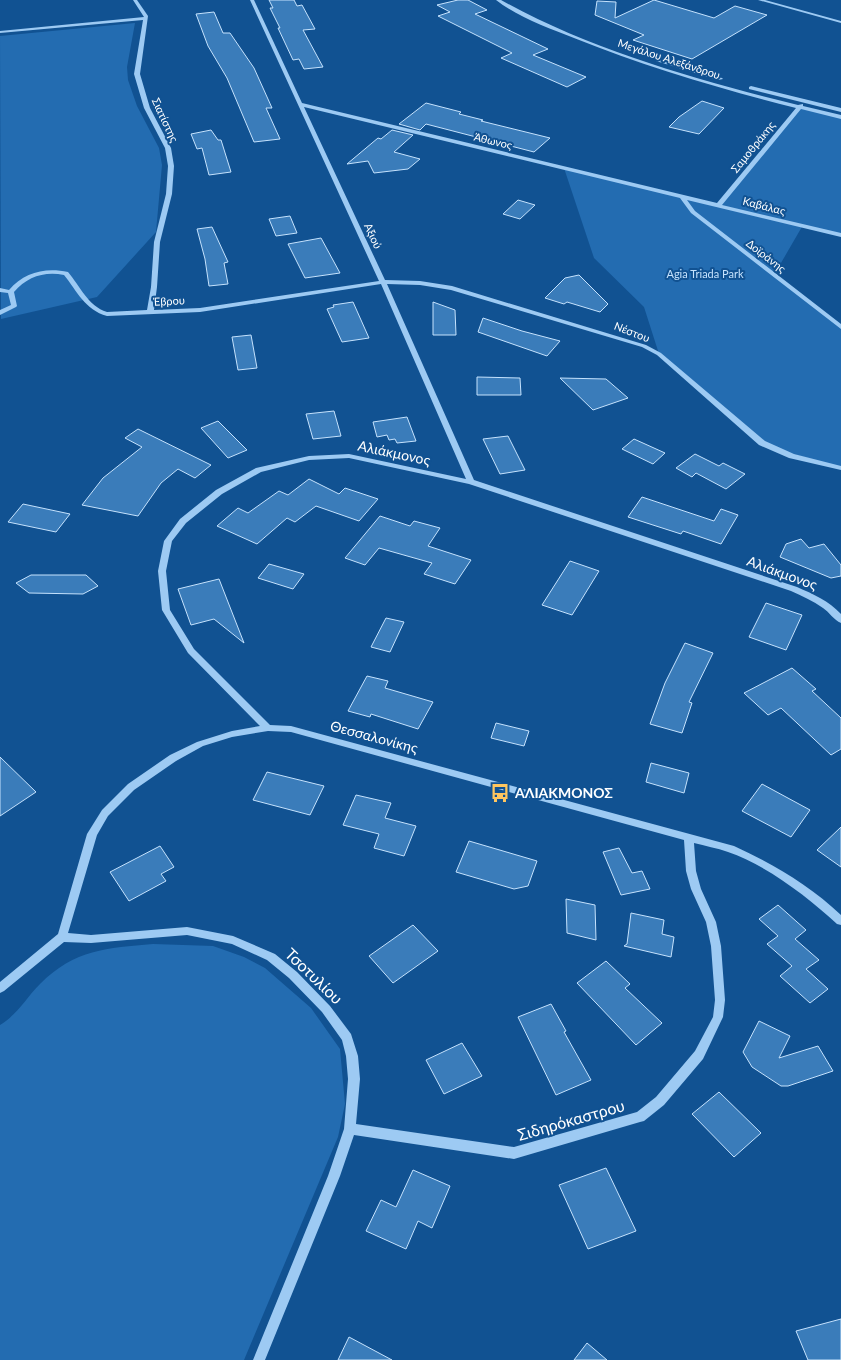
<svg xmlns="http://www.w3.org/2000/svg" width="841" height="1360" font-family="Lato,sans-serif">
<rect width="100%" height="100%" fill="#115292"/>
<path fill="#236cb1" d="M135,23L127,67L128,80L137,106L159,148L162,165L156,232L97,297L1,319L0,36Z
M798,107L841,117V235L803,225L774,275L841,327V468L770,447L659,354L644,307L594,258L564,168L719,205Z
M153,944L213,946L244,957L265,968L311,1008L340,1049L345,1104L338,1137L244,1360H0V1025C18,1014 26,998 40,984C75,949 107,948 153,944Z"/>
<path fill="#3a7cba" stroke="#c5e2fd" d="M269,0H294L297,6L302,5L315,29L303,30L323,67L304,69L299,59L293,60L278,28H280L270,8H273Z
M458,0H468L487,10L475,14L548,49L533,55L586,77L567,87L501,58L512,53L438,16L450,12L437,5Z
M654,0L714,18L735,6L767,15L692,59L633,40L644,35L595,15L597,1L616,2L615,18Z
M214,12L223,33H230L254,68L272,108H266L280,139L254,142L227,78L208,46L196,14Z
M702,101L724,108L699,134L669,127L679,117Z
M426,103L461,112L459,114L483,120L481,121L550,138L534,152L426,124L420,130L399,124Z
M211,130L218,140H221L231,172L209,175L202,148L197,149L191,134Z
M392,130L413,135L394,152L420,159L408,169L374,173L368,161L347,164L378,138L381,139Z
M518,200L535,205L520,219L503,214Z
M290,216L297,233L276,236L269,219Z
M212,227L228,262L224,263L228,284L209,286L205,259L197,229Z
M321,238L340,273L305,278L288,244Z
M579,275L608,304L600,312L567,302L564,304L545,298L565,278Z
M353,302L369,338L342,342L327,309L334,307L333,305Z
M433,302L455,310L456,335H433Z
M483,318L522,331L560,341L547,356L478,332Z
M251,335L257,368L238,370L232,337Z
M477,377L520,378L521,395H477Z
M560,378L606,379L628,398L593,410Z
M334,411L341,436L313,439L306,414Z
M407,417L416,441L397,443L395,439L389,440L387,435L377,437L373,422Z
M218,421L247,450L228,458L201,428Z
M138,429L211,465L195,478L178,469L161,483L138,516L82,505L103,478L142,447L125,438Z
M508,436L525,470L500,474L483,439Z
M634,439L665,453L653,464L622,449Z
M695,454L719,466L723,463L745,474L726,489L696,473L692,477L676,468Z
M309,479L339,494L345,488L378,499L359,521L316,506L295,522L287,518L257,544L217,526L238,508L248,513L279,491L288,495Z
M642,497L714,521L721,509L738,515L721,544L683,531L681,534L628,517Z
M23,504L70,514L56,532L8,522Z
M380,516L410,526L414,521L440,528L428,546L471,560L455,584L424,574L432,563L379,548L365,565L345,558Z
M801,539L809,548L824,544L841,565V576L831,578L780,557L786,544Z
M570,561L599,571L572,615L542,605Z
M269,564L304,574L293,589L258,578Z
M31,575H86L98,586L83,594L29,593L16,583Z
M219,579L244,643L214,619L191,625L178,589Z
M766,603L802,615L786,650L749,637Z
M386,618L404,622L390,652L371,647Z
M685,643L713,653L689,702L692,703L682,733L650,724L665,683Z
M792,668L816,689L812,691L841,718V749L831,755L781,708L768,715L744,693Z
M367,676L388,681L385,688L433,702L418,729L371,714L370,717L348,711Z
M496,723L529,731L524,746L491,738Z
M0,757L36,792L0,816Z
M651,763L689,773L684,793L646,782Z
M267,772L324,786L310,815L253,800Z
M762,784L810,810L791,837L742,811Z
M356,795L391,803L385,818L416,826L404,856L374,848L379,834L343,825Z
M841,827V867L817,850Z
M469,841L537,861L528,886L514,889L456,872Z
M160,846L174,867L161,874L166,881L129,901L110,872Z
M619,848L632,873L642,871L650,889L621,895L603,852Z
M566,899L595,905L596,940L567,933Z
M778,905L806,930L795,939L819,960L806,969L828,989L810,1003L780,976L792,966L767,944L778,936L759,919Z
M631,913L664,920L662,934L674,937L671,957L624,946L627,944Z
M413,925L438,951L393,983L369,956Z
M606,961L630,984L625,988L662,1023L636,1045L577,983Z
M551,1004L566,1031L564,1032L591,1080L556,1095L518,1017Z
M759,1021L790,1036L779,1058L818,1046L833,1071L788,1086H781L752,1067L743,1052Z
M462,1043L482,1076L444,1094L426,1060Z
M719,1092L761,1133L734,1157L692,1114Z
M606,1168L636,1231L588,1249L559,1185Z
M413,1170L450,1186L432,1228L418,1221L406,1249L366,1231L381,1200L396,1207Z
M841,1319V1360H808L796,1331Z
M349,1337L392,1360H338Z
M587,1343L607,1360H574Z"/>
<g fill="none" stroke-linecap="round" stroke-linejoin="round">
<path fill="#9dcaf3" fill-rule="evenodd" d="M133,0H137L148,16L140,74L150,108L171,148L174,166L172,194L160,242L157,287L154,310L200,308L379,281L250,0H254L302,103L717,203L796,108C721,89 646,67 574,38C548,28 518,17 496,0H501C590,50 700,81 798,105L803,104V106L841,115V119L801,109L722,205L841,233V237L687,200L695,211L841,324V329L691,213L680,198L304,107L385,280L420,281L452,286L646,345L661,353L765,441L794,454L841,466V470L789,458L759,445L657,355L642,347L451,290L420,285L387,284L474,480L797,587C813,594 829,601 841,614V623C834,620 829,612 823,608C813,601 802,596 791,591L469,484L349,458L309,460L261,472L222,494L186,523L172,541L166,571L170,610L194,649L270,725L291,726L734,846C773,864 809,885 841,915V925L837,924C808,897 766,865 728,852C717,848 705,846 694,843L696,871L701,889L716,922L721,946L725,1000L723,1017L703,1059L664,1105L644,1121L640,1122L514,1159L354,1135L340,1176L265,1360H253L328,1176L344,1129L348,1079L346,1056L342,1040L322,1012L289,978L267,960L232,944L187,935L91,943L64,942L4,991L0,993V982L58,934L87,834L102,810L128,784L170,755L197,742L232,731L260,726L188,653L162,610L158,571L164,541L180,519L216,490L256,468L309,456L349,454L466,479L381,284L200,312L107,316C85,310 77,291 64,275C44,271 27,277 14,292L17,306L16,307L0,315V310L11,305L8,293L0,292V288L9,290C24,272 46,267 68,272C80,286 88,306 107,312L147,310L151,287L154,242L166,194L168,166L165,148L144,108L134,74L143,20L0,33V31L144,17ZM268,731L291,732L684,840L686,871L691,889L706,922L711,946L715,1000L713,1017L695,1051L656,1097L637,1112L514,1147L356,1124L360,1079L358,1056L351,1034L330,1006L297,972L275,954L233,936L187,927L91,935L68,933L97,835L108,816L134,790L176,761L203,746L232,737Z
M758,0H765L841,21V23Z
M658,59L722,78L723,79L718,80L656,61V60Z
M751,86L841,108V112L749,89V87Z"/>
</g>
<defs>
<g id="bus-bare" transform="scale(1.5)"><path d="M-5-6H5V4H4V6H2V4H-2V6H-4V4H-5ZM-3.5-4V0h7V-4ZM-3.5 1.2v1.5H-2V1.2ZM2 1.2v1.5H3.5V1.2Z" fill="#ffc65f" stroke="#115292" stroke-width="2.5" paint-order="stroke"/></g>
</defs>
<g fill-rule="evenodd">
<use href="#bus-bare" x="500" y="793"/>
</g>
<g text-anchor="middle" stroke-width="4" stroke-linejoin="round" paint-order="stroke">
<g font-size="11" fill="#fff" stroke="#115292">
<text transform="translate(669 59) rotate(18)" y="4">Μεγάλου Αλεξάνδρου</text>
<text transform="translate(165 120) rotate(65)" y="4">Σιατίστης</text>
<text transform="translate(493 141) rotate(14)" y="4">Άθωνος</text>
<text transform="translate(753 147) rotate(-51)" y="4">Σαμοθράκης</text>
<text transform="translate(764 206) rotate(14)" y="4">Καβάλας</text>
<text transform="translate(373 236) rotate(65)" y="4">Αξιού</text>
<text transform="translate(766 256) rotate(38)" y="4">Δοϊράνης</text>
<text transform="translate(169 301) rotate(-3)" y="4">Έβρου</text>
<text transform="translate(632 332) rotate(21)" y="4">Νέστου</text>
</g>
<g font-size="11" fill="#c5e2fd" stroke="#115292">
<text x="705" y="278">Agia Triada Park</text>
</g>
<g font-size="14" fill="#fff" stroke="#115292">
<text transform="translate(394 453) rotate(12)" y="5">Αλιάκμονος</text>
<text transform="translate(782 573) rotate(20)" y="5">Αλιάκμονος</text>
<text transform="translate(374 737) rotate(15)" y="5">Θεσσαλονίκης</text>
</g>
<g font-size="14" font-weight="bold" fill="#fff" stroke="#115292" text-anchor="start">
<text x="515" y="798">ΑΛΙΑΚΜΟΝΟΣ</text>
</g>
<g font-size="16" fill="#fff" stroke="#115292">
<text transform="translate(314 976) rotate(44)" y="6">Τσοτυλίου</text>
<text transform="translate(571 1120) rotate(-16)" y="6">Σιδηρόκαστρου</text>
</g>
</g>
</svg>
